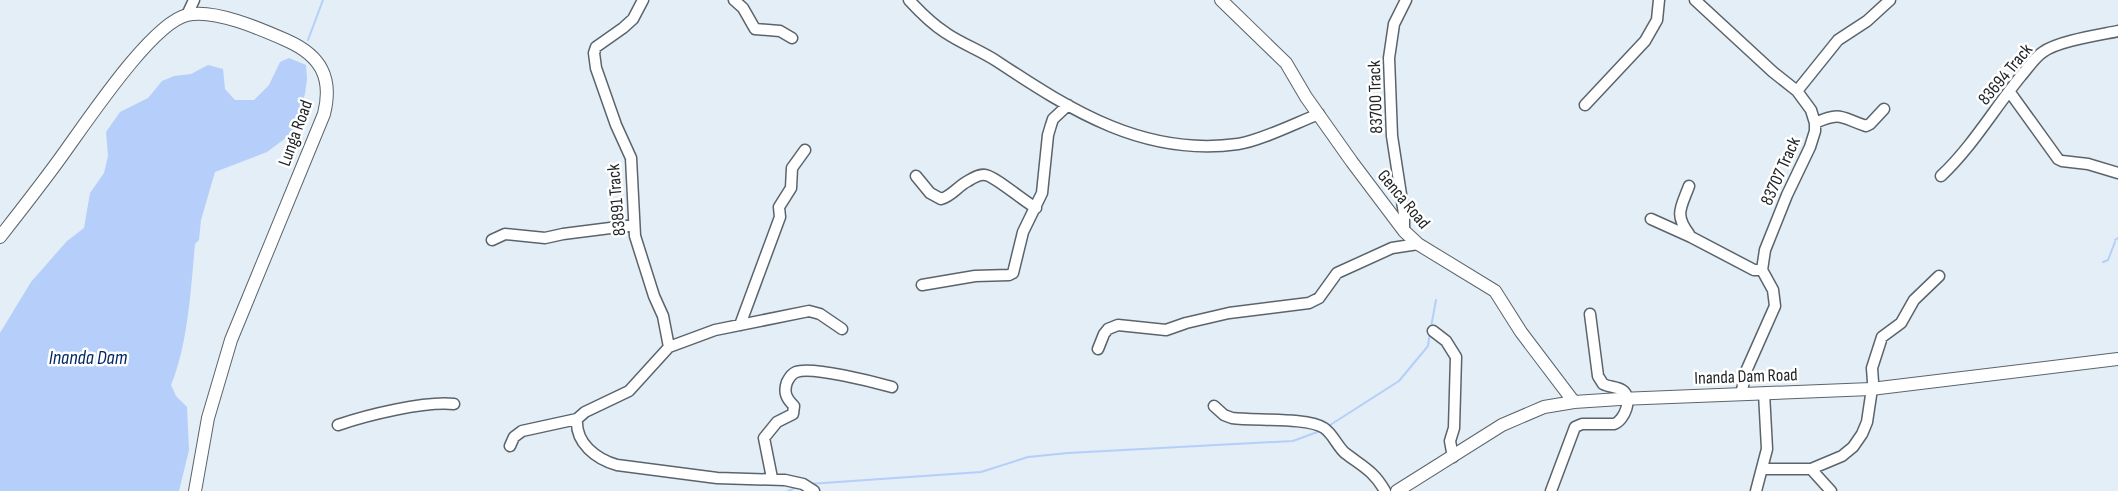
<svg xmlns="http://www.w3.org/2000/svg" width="2118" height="491" font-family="'Sofia Sans Condensed',sans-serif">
<rect width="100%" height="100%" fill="#e3eef6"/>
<path fill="#b5cffa" d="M289,58L306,65L307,79L305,94L291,134L267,152L215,172L201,220L199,240L195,244C191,287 188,345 171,385L176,396L187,407L189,450L179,491H0V333L31,282L67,241L84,228L90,193L104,173L108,156L106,132L120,112L148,98L162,81L174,76L191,74L208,65L223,69L225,89L235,100H254L269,85L280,62Z"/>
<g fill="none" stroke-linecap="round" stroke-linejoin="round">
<path stroke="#b5cffa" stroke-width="2" d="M308,40L323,0
M2115,240L2118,238
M2103,262L2108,260L2115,242
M1431,327L1436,300
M1327,427L1399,381L1428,346L1430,332
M809,484L981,472L1028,457L1068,453L1293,441L1320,431
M788,491L798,487"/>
<g stroke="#5b646b" stroke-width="13">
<path id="minor" d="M643,0L633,19L623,28L596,47L594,53L596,68L616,125L631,158L635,236L654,296L663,316L669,347
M734,0L743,8L755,29L780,31L792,38
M909,0C920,12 932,24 946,33C962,44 982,51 998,62C1072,111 1145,157 1238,144C1260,141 1298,122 1319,114
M1695,0L1773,72L1797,91L1811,110L1815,123V131L1810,147L1787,195L1765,250L1762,270L1773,290L1775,306L1747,369L1741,394
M187,15L194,0
M1797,91L1838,40L1867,21L1890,0
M2009,91L2058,159L2062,161L2088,164L2118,173
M1585,105L1645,41L1657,20L1659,0
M1815,123C1842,111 1841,118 1866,126L1870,124L1884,109
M916,176L930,193L941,199C952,196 958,186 968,181C973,178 979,174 985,175C993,175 1025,202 1036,208
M1941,176C1972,147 1994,109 2021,76C2028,68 2035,57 2043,52C2058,41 2099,35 2118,31
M1689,186C1681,208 1674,214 1689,234
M1651,219L1691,237L1754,270H1762
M1404,231V214L1392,136L1389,58L1394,24L1406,0
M492,240L505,234L545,238L563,234L634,225
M922,285L975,276L1009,275L1013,273L1023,232L1042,193L1048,135L1051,125L1053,119L1068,105
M740,325L780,217L779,207L791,188L792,168L805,150
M1433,331L1446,341L1456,357L1454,428L1450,441L1453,457
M1098,349L1104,334L1108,329L1118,325L1166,330L1186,323L1229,313L1309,303L1319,298L1337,273L1392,248L1418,244
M1214,406L1224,415L1232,418C1254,421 1308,417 1324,428C1333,434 1337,446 1345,453C1362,466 1374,471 1385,491
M338,425C367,415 424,401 454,404
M510,446L514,437L522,431L577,419
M1763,469H1811L1842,456L1853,447L1862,434L1867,422L1873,382L1872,368L1882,337L1901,323L1914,300L1939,276
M1811,469L1831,491
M772,478L764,438L777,422L793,414L794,406C787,399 783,393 787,382C789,378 791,374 796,372C812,366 874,382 892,387
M814,491L803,484L785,480L717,478L617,465C596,459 575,443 577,419L585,412L629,391L669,347L715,330L809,311L820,314L842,329
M1551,491L1575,427L1582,424H1614C1624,421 1634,398 1622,390C1617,387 1609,387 1603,384L1598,376L1590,314
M1756,491L1767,449L1764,393"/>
</g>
<g stroke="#5b646b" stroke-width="14">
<path id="tertiary" d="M1221,0L1286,63L1306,97L1352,162L1404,231L1418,244L1495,291L1521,332L1574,402
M0,237C18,214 36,191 53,168C79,134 149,24 187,15C214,8 263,30 288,41C321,56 333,78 324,114L231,340L208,418L195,491
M1397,491L1502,425L1544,407L1574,402L1620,399L1871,389L2118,359"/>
</g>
<use href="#minor" stroke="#fff" stroke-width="10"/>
<use href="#tertiary" stroke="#fff" stroke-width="12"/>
</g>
<g text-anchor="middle" stroke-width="5" stroke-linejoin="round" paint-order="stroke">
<g font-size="18" fill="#212528" stroke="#fff">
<text transform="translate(2005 74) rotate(-50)" y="6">83694 Track</text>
<text transform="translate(1375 97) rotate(-92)" y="6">83700 Track</text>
<text transform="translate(295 133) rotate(-70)" y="6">Lunga Road</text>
<text transform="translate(1780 171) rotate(-66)" y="6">83707 Track</text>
<text transform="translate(1404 199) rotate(50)" y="6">Genca Road</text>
<text transform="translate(616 200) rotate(-95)" y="6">83891 Track</text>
<text transform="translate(1746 376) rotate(-2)" y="6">Inanda Dam Road</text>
</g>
<g font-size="20" font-style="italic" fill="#032762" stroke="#fff">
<text x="88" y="364">Inanda Dam</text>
</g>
</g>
</svg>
